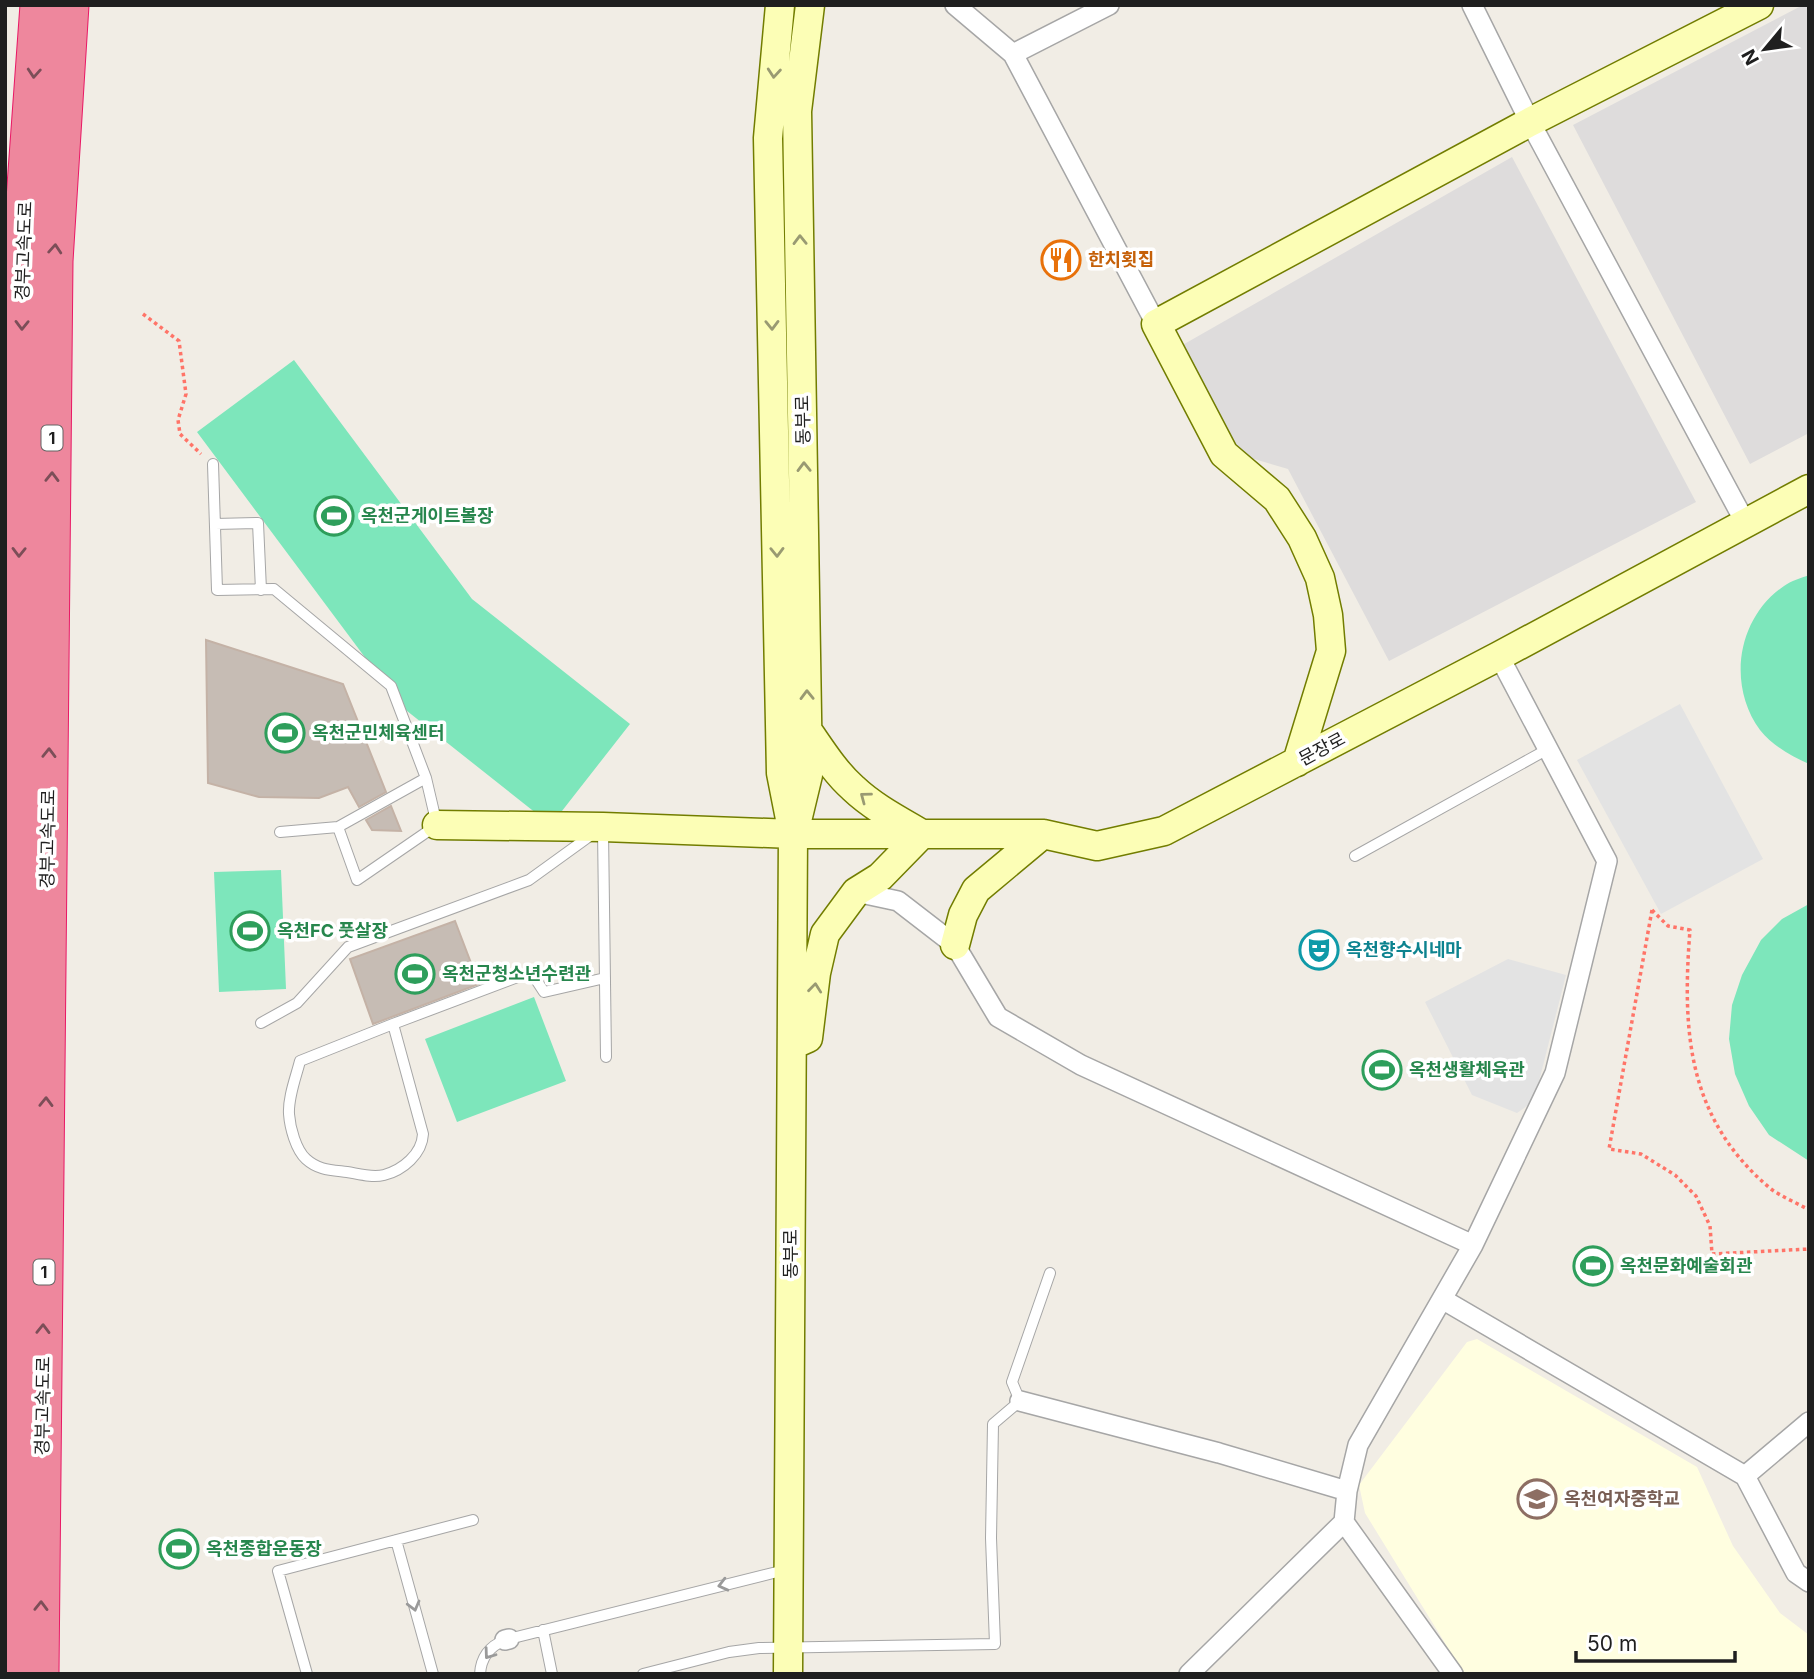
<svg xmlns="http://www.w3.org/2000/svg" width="1814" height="1679" font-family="Inter,'Noto Sans KR',sans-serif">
<rect width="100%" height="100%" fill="#f1ede5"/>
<path fill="#dedcdc" d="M1803,5H1809V433L1750,464L1573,125Z
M1512,157L1696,502L1389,661L1288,469L1237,454L1179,347Z"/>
<path fill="#fffee0" d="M1477,1339L1697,1467L1733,1546L1780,1613L1809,1635V1674H1464L1365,1513L1359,1485L1467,1342Z"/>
<path fill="#7de6bb" d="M294,360L472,599L630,724L551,825L402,707L197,432Z
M1809,575V764C1791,756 1773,746 1760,730C1727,685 1737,618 1784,586C1791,581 1801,578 1809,575Z
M281,870L286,989L219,992L214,872Z
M1809,904V1161L1769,1135L1749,1106L1735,1074L1729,1039L1732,1005L1742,975L1761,940L1782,919Z
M534,997L566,1081L457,1122L425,1039Z"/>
<path fill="#e3e3e3" d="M1680,704L1763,859L1661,914L1577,760Z
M1508,959L1566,975L1534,1101L1517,1113L1472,1095L1425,1002Z"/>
<path fill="#c6bcb4" stroke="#c4b2a6" stroke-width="2" d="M206,640L343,684L386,792L359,807L348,787L319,798L259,797L208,783Z
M391,806L401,831L372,830L366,820Z
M455,921L479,984L373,1024L350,959Z"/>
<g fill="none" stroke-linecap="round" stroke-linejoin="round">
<g stroke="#a6a6a6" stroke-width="12">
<path id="lane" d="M213,464L217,590L274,589L391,686L426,778L437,825L357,880L338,827L280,832
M215,524L258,523L261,590
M338,827L426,778
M603,831L606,1057
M1355,856L1548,749
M261,1023L297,1003L348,947L529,880L594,833
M393,1024L300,1061C296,1077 288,1097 289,1114C290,1128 296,1150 306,1159C318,1170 331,1170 347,1172C359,1174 372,1178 384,1175C403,1170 422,1154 423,1134L393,1024L531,972L544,992L605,978
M396,1540L433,1674
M543,1630L552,1674
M509,1639L785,1570
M307,1674L278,1571L473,1520
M480,1674C481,1657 490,1646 505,1640
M643,1674L729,1652L759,1648L995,1644L991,1538L993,1424L1020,1401L1012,1382L1050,1273"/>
</g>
<g stroke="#a6a6a6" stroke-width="22">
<path id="street" d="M955,5L1013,54L1156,324
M1472,5L1530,122L1745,522
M1013,54L1109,5
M856,892L898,901L955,945L998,1017L1081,1065L1473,1245
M1442,1299L1745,1476L1809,1422
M1020,1401L1219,1453L1347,1491
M1745,1476L1796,1573L1809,1582
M505,1640L509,1639
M1189,1674L1344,1522
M1453,1674L1344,1522L1347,1491L1358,1445L1473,1245L1555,1073L1607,861L1499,656"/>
</g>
<g stroke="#727d00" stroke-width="31">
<path id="secondary" d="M780,5L768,138L781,773L793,834L788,1674
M808,731C822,751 835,772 853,788C873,807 898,820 922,834
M1297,762L1331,651L1328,615L1320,578L1302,538L1277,499L1224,454L1156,324L1530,122L1759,5
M437,825L603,827L793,834H1043L1097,846L1164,831L1499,656L1809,489
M796,825L808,775L797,111L810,5
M955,945L963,915L976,890L1043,834
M799,1042L808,1038L816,973L825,934L856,892L880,877L922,834"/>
</g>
<g stroke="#e91865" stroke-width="39">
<path id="highway" d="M8,1674L22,241L39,5
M40,1674L54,261L70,5"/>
</g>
<path stroke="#ff7468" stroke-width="3.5" stroke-dasharray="3.5 3.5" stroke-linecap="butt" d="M143,314L179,341L186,394L178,420L180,434L201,454
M1652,910L1609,1149L1641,1154L1675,1175L1696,1196L1710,1226L1712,1254L1809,1249
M1652,910L1668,926L1690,930C1682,1031 1687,1119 1771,1189C1782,1197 1797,1203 1809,1210"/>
<use href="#lane" stroke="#fff" stroke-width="10"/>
<use href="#street" stroke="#fff" stroke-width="19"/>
<use href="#secondary" stroke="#fcfeb6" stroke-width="28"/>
<use href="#highway" stroke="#ee879d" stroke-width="37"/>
</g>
<defs><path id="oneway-chevron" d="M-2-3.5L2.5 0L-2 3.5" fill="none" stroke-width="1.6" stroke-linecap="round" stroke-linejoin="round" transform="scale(1.75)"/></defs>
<g stroke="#7c4e58">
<use href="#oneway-chevron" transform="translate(34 73) rotate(94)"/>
<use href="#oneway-chevron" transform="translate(55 249) rotate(-86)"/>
<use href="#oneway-chevron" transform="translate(22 325) rotate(91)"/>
<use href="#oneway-chevron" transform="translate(52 477) rotate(-89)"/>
<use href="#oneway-chevron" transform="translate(19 552) rotate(91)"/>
<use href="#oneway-chevron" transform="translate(49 753) rotate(-89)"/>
<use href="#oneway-chevron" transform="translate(46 1102) rotate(-89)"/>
<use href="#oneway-chevron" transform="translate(43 1329) rotate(-89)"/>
<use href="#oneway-chevron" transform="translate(41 1606) rotate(-89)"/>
</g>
<g stroke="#999a72">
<use href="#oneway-chevron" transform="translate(774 73) rotate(95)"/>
<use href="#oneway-chevron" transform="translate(800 240) rotate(-91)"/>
<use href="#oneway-chevron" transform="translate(772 325) rotate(89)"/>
<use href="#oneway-chevron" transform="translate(804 467) rotate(-91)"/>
<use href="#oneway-chevron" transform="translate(777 552) rotate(89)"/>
<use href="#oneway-chevron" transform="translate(807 695) rotate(-91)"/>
<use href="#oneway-chevron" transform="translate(865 797) rotate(-143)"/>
<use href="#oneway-chevron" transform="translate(815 988) rotate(-84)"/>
</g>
<g stroke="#9a9a9a">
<use href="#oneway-chevron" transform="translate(723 1585) rotate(166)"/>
<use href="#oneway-chevron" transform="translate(414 1606) rotate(75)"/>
<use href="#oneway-chevron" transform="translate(489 1654) rotate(126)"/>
</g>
<defs>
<g id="restaurant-ring" transform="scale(2.0125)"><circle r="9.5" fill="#fff" stroke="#e8710a" stroke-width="1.5"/><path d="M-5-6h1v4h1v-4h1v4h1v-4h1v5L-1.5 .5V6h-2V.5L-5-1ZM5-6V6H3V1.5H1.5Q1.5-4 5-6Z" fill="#e8710a"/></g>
<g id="stadium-ring" transform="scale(2.0125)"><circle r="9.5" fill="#fff" stroke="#2e9e5b" stroke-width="1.5"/><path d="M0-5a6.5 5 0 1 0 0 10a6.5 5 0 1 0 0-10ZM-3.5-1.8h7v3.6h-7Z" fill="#2e9e5b"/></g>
<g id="theatre-ring" transform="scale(2.0125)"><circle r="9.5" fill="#fff" stroke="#0f9aa8" stroke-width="1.5"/><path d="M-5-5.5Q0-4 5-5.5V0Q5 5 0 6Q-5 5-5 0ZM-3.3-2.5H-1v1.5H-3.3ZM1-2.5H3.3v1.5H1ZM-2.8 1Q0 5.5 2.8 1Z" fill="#0f9aa8"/></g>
<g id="school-ring" transform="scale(2.0125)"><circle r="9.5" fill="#fff" stroke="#8d6e63" stroke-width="1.5"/><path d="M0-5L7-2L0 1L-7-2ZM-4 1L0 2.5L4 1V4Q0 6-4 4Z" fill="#8d6e63"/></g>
</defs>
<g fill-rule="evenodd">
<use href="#restaurant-ring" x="1061" y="260"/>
<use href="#stadium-ring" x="334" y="516"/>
<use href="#stadium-ring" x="285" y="733"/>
<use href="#stadium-ring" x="250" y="931"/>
<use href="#theatre-ring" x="1319" y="950"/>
<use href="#stadium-ring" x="415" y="974"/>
<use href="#stadium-ring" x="1382" y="1070"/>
<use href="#stadium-ring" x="1593" y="1266"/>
<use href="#school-ring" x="1537" y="1499"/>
<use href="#stadium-ring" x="179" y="1549"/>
</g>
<g text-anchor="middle" stroke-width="7" stroke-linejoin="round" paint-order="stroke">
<g fill="#fff" stroke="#626262" stroke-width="2">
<rect x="41.5" y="425.5" width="21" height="25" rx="5"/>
<rect x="33.5" y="1259.5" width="21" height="25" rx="5"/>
</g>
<g font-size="16" font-weight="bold" fill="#1f1f1f">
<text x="52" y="444">1</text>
<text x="44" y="1278">1</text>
</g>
<g font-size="18" fill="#1f1f1f" stroke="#fff">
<text transform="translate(24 251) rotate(-88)" y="6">경부고속도로</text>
<text transform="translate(803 420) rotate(-91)" y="6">동부로</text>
<text transform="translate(1322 749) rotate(-28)" y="6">문장로</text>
<text transform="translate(48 839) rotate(-89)" y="6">경부고속도로</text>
<text transform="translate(791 1254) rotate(-90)" y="6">동부로</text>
<text transform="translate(43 1406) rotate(-89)" y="6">경부고속도로</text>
</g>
<g font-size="18" font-weight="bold" fill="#c56008" stroke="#fff" text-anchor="start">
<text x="1088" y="266">한치횟집</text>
</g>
<g font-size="18" font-weight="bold" fill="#27864d" stroke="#fff" text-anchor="start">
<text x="361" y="522">옥천군게이트볼장</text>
<text x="312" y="739">옥천군민체육센터</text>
<text x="277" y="937">옥천FC 풋살장</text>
<text x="442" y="980">옥천군청소년수련관</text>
<text x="1409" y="1076">옥천생활체육관</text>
<text x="1620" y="1272">옥천문화예술회관</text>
<text x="206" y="1555">옥천종합운동장</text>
</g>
<g font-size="18" font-weight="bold" fill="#0d838f" stroke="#fff" text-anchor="start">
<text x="1346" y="956">옥천향수시네마</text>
</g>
<g font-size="18" font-weight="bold" fill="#785e54" stroke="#fff" text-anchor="start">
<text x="1564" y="1505">옥천여자중학교</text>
</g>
</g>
<rect width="1814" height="1679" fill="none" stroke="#1f1f1f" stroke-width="14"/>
<g transform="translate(1765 49) rotate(241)" stroke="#ffffff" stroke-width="5" paint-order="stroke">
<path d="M0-5L12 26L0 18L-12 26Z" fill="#1f1f1f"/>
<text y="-10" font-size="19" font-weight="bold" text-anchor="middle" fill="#1f1f1f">N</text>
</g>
<path d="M1576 1651v10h159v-10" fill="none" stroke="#1f1f1f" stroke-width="3.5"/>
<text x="1587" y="1651" font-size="21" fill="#1f1f1f" stroke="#ffffff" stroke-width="5" paint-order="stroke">50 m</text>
</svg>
